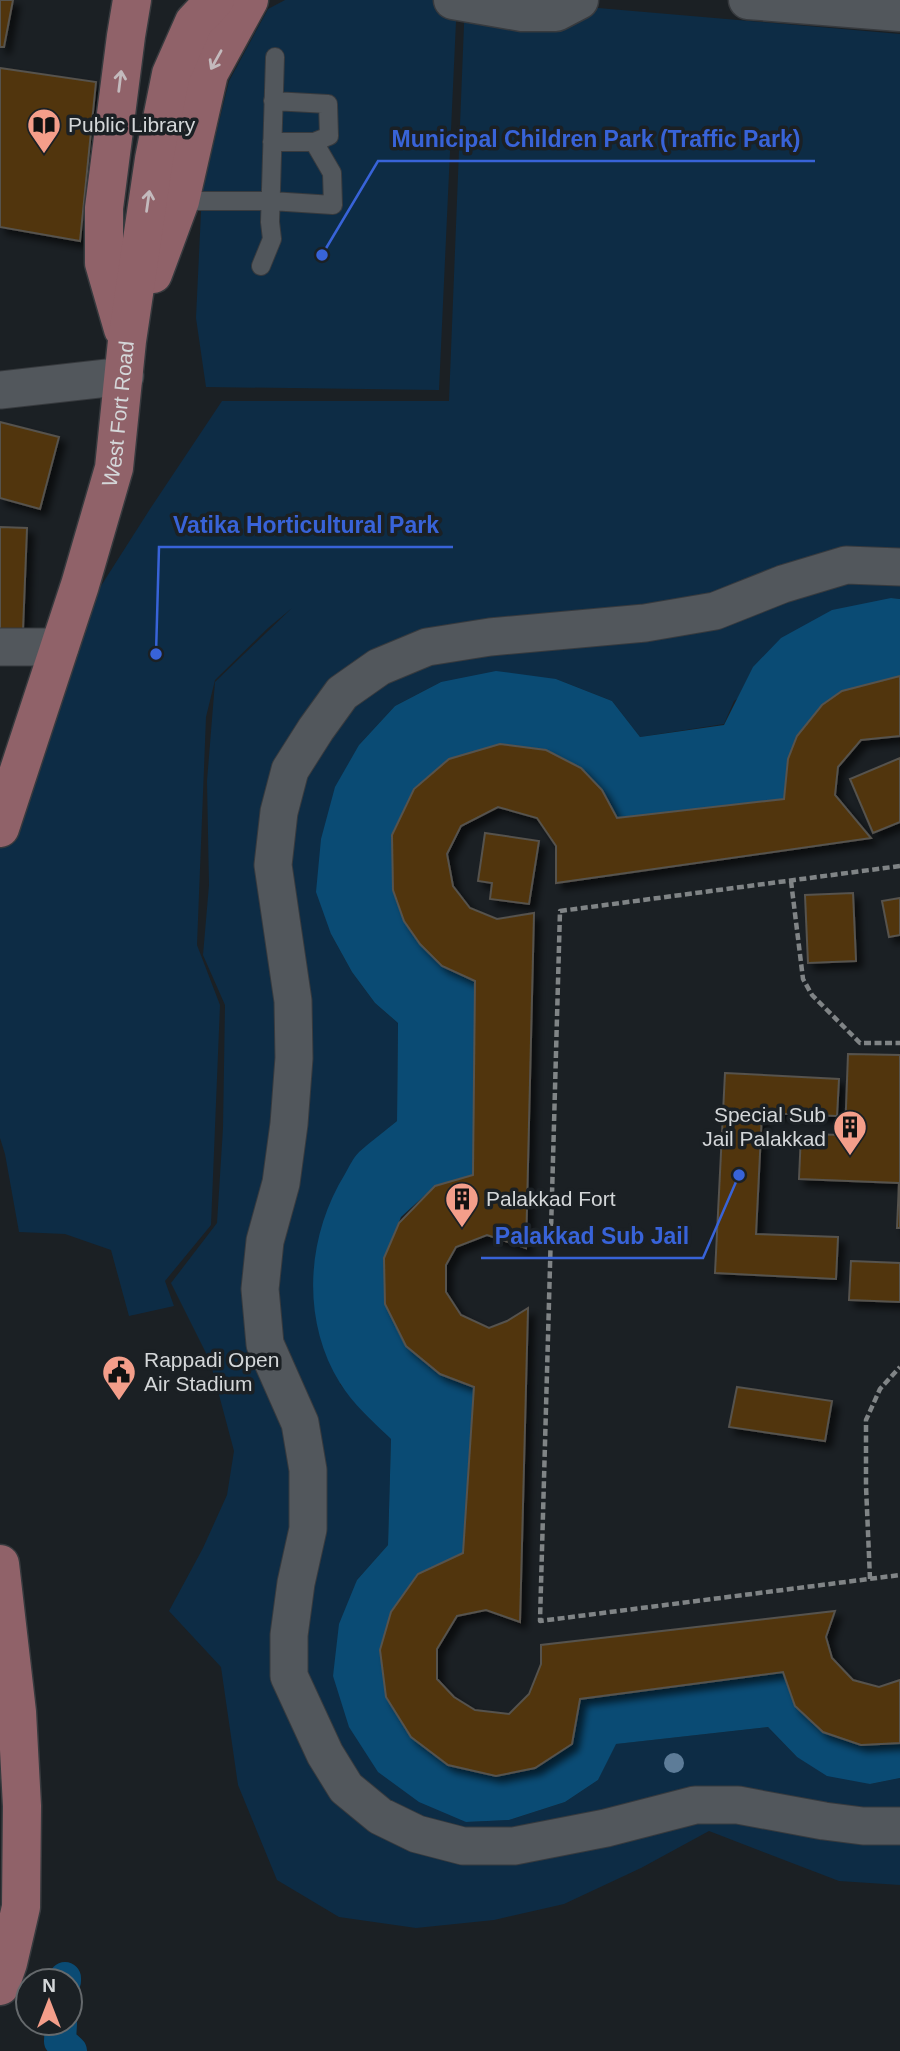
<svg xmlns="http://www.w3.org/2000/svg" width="900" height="2051" font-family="Helvetica,sans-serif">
<defs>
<filter id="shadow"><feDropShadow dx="6" dy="6" stdDeviation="3.5" flood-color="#0009"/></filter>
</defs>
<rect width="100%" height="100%" fill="#1b2024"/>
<path fill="#0d2c45" d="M285,0H457L439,390L206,387L196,318L202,191L229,81L268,9Z
M465,0H506L900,34V599L891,598L734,701L724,724L640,737L612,701L556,679L441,682L395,706L359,745L331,934L352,972L375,1003L398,1023L397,1121L358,1153L340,1384L364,1413L391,1439L388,1545L357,1580L333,1676L466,1822L509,1820L565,1802L598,1780L615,1744L768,1727L797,1757L870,1784L900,1778V1885L839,1881L709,1831L641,1868L564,1904L494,1920L416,1928L339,1917L277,1880L238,1785L221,1667L169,1611L203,1548L227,1495L234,1451L210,1361L171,1283L217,1223L223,1128L225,1005L203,955L209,885L207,781L215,682L292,608L268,628L215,680L206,717L197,945L220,1005L211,1225L165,1281L174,1306L129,1316L111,1250L65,1234L19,1232L5,1154L0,1138V847L37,742L92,600L150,509L222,401H449Z"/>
<path fill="#0a4b74" d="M891,598L900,599V676L842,691L822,705L788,759L784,799L617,818L602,790L581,768L546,750L500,744L449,759L414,789L392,835L393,890L404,921L420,944L442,966L475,981L473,1175L435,1186L401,1217L384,1258L406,1346L440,1374L474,1387L463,1553L418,1574L391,1612L380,1650L386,1697L411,1737L448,1765L496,1776L535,1768L572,1744L580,1699L783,1672L795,1706L823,1732L900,1743V1778L870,1784L827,1776L797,1757L768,1727L616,1744L598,1780L565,1802L509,1820L466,1822L419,1802L378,1772L349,1727L333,1676L339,1624L357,1580L388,1545L391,1439C373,1422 353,1404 340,1383C301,1320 306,1237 345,1174C349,1167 353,1158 359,1152C371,1141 385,1131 397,1121L398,1023L375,1003L352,972L331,934L316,892L321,839L335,787L359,745L395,706L441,682L496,671L556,679L612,701L640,737L724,725L753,667L781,638L832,610Z"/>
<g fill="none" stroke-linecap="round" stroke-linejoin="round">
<path stroke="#0a4b74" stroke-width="32" d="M65,1981V1978
M61,2023L60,2041L71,2051"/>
</g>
<path fill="#51360a" stroke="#56524d" stroke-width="2" filter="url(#shadow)" d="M0,0H13L4,47H0Z
M0,68L96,82L80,241L0,227Z
M0,422L59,437L40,509L0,498Z
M0,527L27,528L23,630L0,629Z
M900,676V736L861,740L838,767L835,795L871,838L556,883V846L537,818L498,807L461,826L447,854L453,886L470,908L497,919L534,913L526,1248L487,1235L456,1247L446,1265V1292L461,1315L489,1328L507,1321L528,1308L520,1622L486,1610L457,1616L437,1649V1679L454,1697L475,1710L509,1714L529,1694L541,1664V1645L835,1611L826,1637L832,1658L853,1680L879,1687L900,1680V1743L861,1745L823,1732L795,1706L783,1672L580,1699L572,1744L535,1768L496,1776L448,1765L411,1737L386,1697L380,1650L391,1612L418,1574L463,1553L474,1387L440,1374L406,1346L385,1304L384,1258L399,1223L435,1186L473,1175L475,981L442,966L420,944L404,921L393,890L392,835L414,789L449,759L500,744L546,750L581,768L602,790L617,818L784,799L788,759L797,736L822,705L842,691Z
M900,758V822L873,833L850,779Z
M485,833L539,841L529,904L490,899L492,883L478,881Z
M853,893L856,961L808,963L805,895Z
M900,898V935L889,937L882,901Z
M848,1054L900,1055V1228H897L899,1183L799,1179L801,1134L845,1135Z
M725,1073L839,1079L837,1116L762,1113L756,1234L838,1237L836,1279L715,1273Z
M851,1261L900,1263V1302L849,1300Z
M737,1387L832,1401L825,1441L729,1427Z"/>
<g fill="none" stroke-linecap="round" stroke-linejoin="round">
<g stroke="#373a3e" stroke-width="20">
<path id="lane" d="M272,142H314L329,136L328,104L273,101
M180,201H271L333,205L332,173L314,142
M261,266L272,239L270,222L275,57"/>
</g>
<g stroke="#373a3e" stroke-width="39">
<path id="street" d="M0,390L125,376
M900,567L846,565L783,584L715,611L645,623L490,637L427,647L379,667L342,693L316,729L290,770L279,812L273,865L293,1001L294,1058L289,1124L281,1183L265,1241L260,1289L265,1344L300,1423L308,1470V1529L296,1583L289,1635V1676L325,1754L346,1788L380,1816L417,1834L463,1846H514L606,1828L695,1805H738L824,1821L863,1826H900
M0,647H60"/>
</g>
<g stroke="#373a3e" stroke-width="41">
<path id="secondary" d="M453,0L522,12H556L579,0
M748,0L900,12"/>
</g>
<g stroke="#373a3e" stroke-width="41">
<g id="primary">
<path d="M153,274L180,201L209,73L249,0"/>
<path d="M123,329L104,263V208L126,36L132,0"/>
<path id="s1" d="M0,828L80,585L114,468L127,341L154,159L171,74L194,22L215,0"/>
<path d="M0,1564L17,1712L22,1806L21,1907L8,1963L0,1986"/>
</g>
</g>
<path stroke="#808486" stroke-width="4.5" stroke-dasharray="7 3.5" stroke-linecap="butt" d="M900,866L560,911L540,1621L900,1575
M791,881L803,979L812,995L860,1043H900
M870,1579L866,1486V1420L880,1389L900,1367"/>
<use href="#lane" stroke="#52575c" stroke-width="18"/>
<use href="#street" stroke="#52575c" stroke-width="37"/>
<use href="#secondary" stroke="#52575c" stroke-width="38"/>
<use href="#primary" stroke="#906269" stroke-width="38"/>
</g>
<circle fill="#5d7c98" cx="674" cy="1763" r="10"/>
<defs><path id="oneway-shaft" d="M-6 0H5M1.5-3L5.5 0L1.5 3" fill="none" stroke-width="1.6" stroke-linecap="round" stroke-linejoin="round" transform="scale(1.75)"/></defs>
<g stroke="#c3babd">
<use href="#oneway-shaft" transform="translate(216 60) rotate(119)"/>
<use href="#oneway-shaft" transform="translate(120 81) rotate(-83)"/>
<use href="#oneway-shaft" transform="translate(148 201) rotate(-82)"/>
</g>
<defs>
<g id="library-pin" transform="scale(1.75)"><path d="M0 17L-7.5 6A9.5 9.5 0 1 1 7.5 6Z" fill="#f49e8a" stroke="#1b2024"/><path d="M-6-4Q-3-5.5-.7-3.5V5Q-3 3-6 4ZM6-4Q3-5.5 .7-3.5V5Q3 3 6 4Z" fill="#111"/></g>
<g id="building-pin" transform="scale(1.75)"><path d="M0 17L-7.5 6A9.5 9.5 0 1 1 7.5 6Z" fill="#f49e8a" stroke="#1b2024"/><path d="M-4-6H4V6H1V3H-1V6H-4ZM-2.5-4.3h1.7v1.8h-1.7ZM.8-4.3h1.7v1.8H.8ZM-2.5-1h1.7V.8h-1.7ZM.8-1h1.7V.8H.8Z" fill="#111"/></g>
<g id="civic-pin" transform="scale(1.75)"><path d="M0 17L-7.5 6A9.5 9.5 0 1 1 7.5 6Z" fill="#f49e8a" stroke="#1b2024"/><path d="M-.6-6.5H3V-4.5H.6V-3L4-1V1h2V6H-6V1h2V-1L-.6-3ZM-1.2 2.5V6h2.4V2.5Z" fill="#111"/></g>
</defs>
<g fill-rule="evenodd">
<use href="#library-pin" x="44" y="125"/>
<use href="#building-pin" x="850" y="1127"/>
<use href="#building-pin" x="462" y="1199"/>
<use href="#civic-pin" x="119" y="1372"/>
</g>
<g text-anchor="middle" stroke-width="7" stroke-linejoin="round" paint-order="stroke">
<g font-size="21" fill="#d4d7d9" stroke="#1b2024" text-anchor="start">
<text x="68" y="132">Public Library</text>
<text x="826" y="1122" text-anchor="end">Special Sub<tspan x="826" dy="24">Jail Palakkad</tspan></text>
<text x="486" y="1206">Palakkad Fort</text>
<text x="144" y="1367">Rappadi Open<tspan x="144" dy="24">Air Stadium</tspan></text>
</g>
<g font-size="21" fill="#d4d7d9" stroke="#1b2024">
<text dy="7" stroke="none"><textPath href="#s1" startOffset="432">West Fort Road</textPath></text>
</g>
</g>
<path fill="none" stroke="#3863d8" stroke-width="2.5" d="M322 255L378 161H815M156 654L159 547H453M739 1175L703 1258H481"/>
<g fill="#3863d8" stroke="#1b2024" stroke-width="2.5">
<circle cx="322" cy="255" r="7"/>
<circle cx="156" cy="654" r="7"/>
<circle cx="739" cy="1175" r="7"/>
</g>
<g font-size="23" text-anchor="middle" font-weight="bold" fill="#3863d8" stroke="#1b2024" stroke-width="7" stroke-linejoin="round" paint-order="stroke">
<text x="596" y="147">Municipal Children Park (Traffic Park)</text>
<text x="306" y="533">Vatika Horticultural Park</text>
<text x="592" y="1244">Palakkad Sub Jail</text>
</g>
<g transform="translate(49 2002)"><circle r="33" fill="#1b2024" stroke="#65696c" stroke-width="2"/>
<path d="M0-5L12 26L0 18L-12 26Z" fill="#f49e8a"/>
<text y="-10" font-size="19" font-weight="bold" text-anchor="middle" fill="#d4d7d9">N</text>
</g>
</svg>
